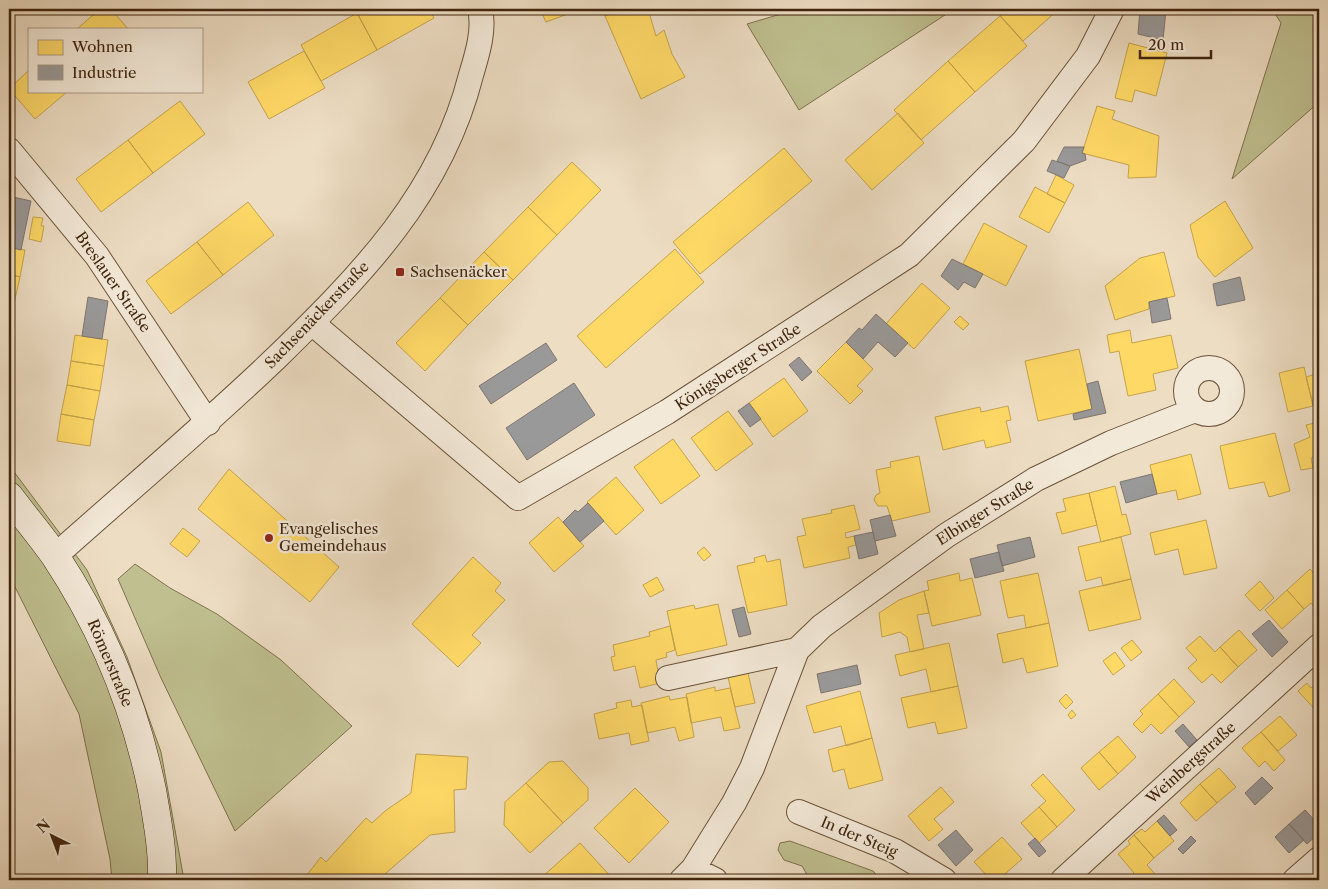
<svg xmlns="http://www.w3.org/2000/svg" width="1328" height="889" font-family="'Libre Caslon Text',serif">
<rect width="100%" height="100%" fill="#edddc3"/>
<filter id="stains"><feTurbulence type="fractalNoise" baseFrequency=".004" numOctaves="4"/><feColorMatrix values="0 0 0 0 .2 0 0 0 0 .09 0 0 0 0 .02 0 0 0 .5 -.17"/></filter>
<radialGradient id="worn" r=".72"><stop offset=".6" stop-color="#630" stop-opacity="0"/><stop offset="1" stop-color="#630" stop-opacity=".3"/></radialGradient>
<path fill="#bfbf8f" stroke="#80724e" d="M798,9H944L945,15L799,110L747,24Z
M1272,9H1319V102L1232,179L1281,23Z
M9,465L87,570L127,657L161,752L184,880H112L110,859L79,714L9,575Z
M135,564L170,588L217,614L281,660L352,726L235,831L161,678L118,579Z
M790,841L873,871L881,880H810L802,866L784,860L778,850L780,843Z"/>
<path fill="#ffd966" stroke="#c6a34b" d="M100,9H111L128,29H77Z
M365,9H429L434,18L377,50L357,13Z
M540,9H581L546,22Z
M601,9H623L605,16Z
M623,9H648L656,36L664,30L672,54L685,77L641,99L605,16Z
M1000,9H1059L1023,41L997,12Z
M1151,9H1199V11L1151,10Z
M357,13L377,50L321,81L301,45Z
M1000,16L1027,46L975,92L948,61Z
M1129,43L1167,53L1156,96L1135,90L1132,102L1115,98Z
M304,51L325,88L269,119L248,82Z
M948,61L975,92L921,140L894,110Z
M29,70V91H68L35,119L9,89Z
M180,101L205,134L153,173L128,140Z
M1097,106L1115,111L1112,119L1159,136L1156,177L1128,178L1129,165L1082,153Z
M898,113L924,143L872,190L845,160Z
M128,140L153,173L101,212L76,179Z
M784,148L812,181L700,274L673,242Z
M572,162L601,190L557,235L528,207Z
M1056,175L1074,185L1065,203L1047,194Z
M1035,187L1065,203L1049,233L1019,217Z
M1225,201L1253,248L1215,277L1198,257L1190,225Z
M248,202L274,235L223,275L197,242Z
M528,207L557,235L513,280L484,252Z
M33,217L43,218L41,226H44L41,242L29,239Z
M984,223L1027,246L1006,286L963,264Z
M197,242L223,275L171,314L146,281Z
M9,247L25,250L20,277L9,274Z
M675,249L704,282L606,368L577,336Z
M484,252L513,280L468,325L440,298Z
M1164,252L1175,296L1149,302V309L1115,320L1105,286L1140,258Z
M9,274L20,277L15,299L9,298Z
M922,283L950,308L914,349L886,324Z
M9,298L15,299L10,325L9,324Z
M440,298L468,325L425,371L396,343Z
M960,316L969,324L963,330L954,322Z
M1130,330L1132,343L1171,335L1178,368L1153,374L1156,390L1128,396L1119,351L1110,353L1107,335Z
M75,335L108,340L104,366L71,361Z
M846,342L873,369L857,386L863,391L850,404L817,371Z
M1079,349L1092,409L1038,421L1025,361Z
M71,361L104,366L100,391L67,385Z
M1304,367L1313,406L1288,412L1279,373Z
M1319,373V422L1318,423L1306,377Z
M784,378L808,411L773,437L749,403Z
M67,385L100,391L94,420L61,414Z
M1008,406L1011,420L1006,421L1011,442L986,448L984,440L943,450L935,417L980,407L981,412Z
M728,411L753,444L716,471L691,438Z
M61,414L94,420L90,446L57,441Z
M1319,422V455L1311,458L1313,468L1301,470L1294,444L1310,437L1306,425Z
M1275,433L1290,491L1269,497L1264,482L1229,489L1220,446Z
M673,439L700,476L661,504L634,467Z
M1191,454L1201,494L1178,500L1176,490L1157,494L1150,465Z
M919,456L930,512L892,521L887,506H878L874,500L876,495L880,493L876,470L891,467L890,462Z
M229,469L339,567L310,602L198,509Z
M616,477L644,510L616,535L587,502Z
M1115,486L1122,515L1126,514L1131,534L1101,542L1089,493Z
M1089,493L1097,525L1062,534L1056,513L1066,511L1063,499Z
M854,505L860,529L845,533L846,538L854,536L856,545L848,547L850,558L804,568L797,537L806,535L802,519L832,513L831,510Z
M558,517L584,546L554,572L529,543Z
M1206,520L1217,568L1184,575L1178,549L1155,555L1150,533Z
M183,528L200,541L187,557L170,544Z
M1121,537L1131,579L1103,586L1101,577L1086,581L1078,547Z
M704,547L711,555L704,561L697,553Z
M765,555L767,562L780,559L787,605L748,613L737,566L755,562L754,558Z
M473,557L501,583L495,591L505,600L472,635L481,643L458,667L412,624Z
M1310,569L1319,580L1318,611L1311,603L1304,609L1287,590Z
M959,573L960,581L972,578L981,615L932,626L924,591L929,590L927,581Z
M1038,573L1049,623L1026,628L1024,615L1008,618L1000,581Z
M657,577L664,590L650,597L643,585Z
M1131,579L1141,619L1089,631L1079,591Z
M1260,581L1274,598L1260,611L1245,595Z
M1287,590L1304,609L1282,629L1265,610Z
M924,591L929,613L917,615L924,649L910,652L907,637L900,632L882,637L879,613L899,600Z
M718,604L727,645L677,656L667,611L694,605L695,609Z
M1049,623L1058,666L1027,673L1023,658L1003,663L997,634Z
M670,626L675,650L666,653L667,657L656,660L660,683L640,688L635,666L614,671L611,657L615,656L613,645L650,636L649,632Z
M1239,630L1257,650L1238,667L1220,647Z
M1200,636L1215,652L1220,647L1238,667L1221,683L1212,674L1202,683L1188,668L1197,660L1186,648Z
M1132,640L1142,652L1131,661L1121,648Z
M949,643L958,686L931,692L926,669L900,676L895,655Z
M1115,652L1125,666L1113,675L1103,661Z
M747,669L755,703L735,707L727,673Z
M1174,679L1195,702L1179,717L1158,694Z
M1319,681V721L1315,717L1319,714L1298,691L1307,683L1311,688Z
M958,686L967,728L938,734L935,722L908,728L901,698Z
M715,687V691L730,688L740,728L724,731L721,717L691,723L686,694Z
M860,691L872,738L846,746L841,726L814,733L806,706Z
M1066,694L1073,702L1066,709L1059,701Z
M1158,694L1179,717L1161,734L1151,724L1142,733L1133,724L1143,714L1140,711Z
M669,696L670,700L687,697L694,737L679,741L675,727L647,733L641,703Z
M631,700L632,707L642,705L649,741L631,745L629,733L599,739L594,714L617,708L616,703Z
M1072,710L1076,715L1071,719L1068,715Z
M1280,716L1297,735L1278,751L1261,732Z
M1261,732L1285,760L1274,771L1265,761L1259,767L1242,748Z
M1118,736L1136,757L1118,774L1099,752Z
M872,738L883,780L849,789L844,769L833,772L828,750Z
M1099,752L1118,774L1099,790L1081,768Z
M416,754L468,757L466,789L454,790L455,832L430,835L378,880H303L321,857L326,862L366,818L372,823L385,811L411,793Z
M563,761L588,788V800L563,823L526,783L549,762Z
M1219,768L1236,787L1217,803L1200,784Z
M1043,774L1075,810L1057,827L1039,807L1046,801L1031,785Z
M526,783L563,823L530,853L504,825L505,802Z
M1200,784L1217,803L1196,821L1180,803Z
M941,787L954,802L934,819L943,829L929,841L908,816Z
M635,788L669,822L629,863L594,828Z
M1039,807L1057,827L1039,843L1021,823Z
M1157,821L1174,841L1154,858L1134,835L1142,829L1145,832Z
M1134,835L1154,858L1147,865L1155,874L1148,880H1133L1130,877L1134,873L1118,854L1130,844L1128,841Z
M1002,837L1022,859L998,880H991L974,862Z
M580,843L613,879L543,880L541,878Z"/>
<path fill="#999" stroke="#7e766f" d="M1140,9L1166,10L1163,40L1138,34Z
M1064,147H1084L1082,153L1085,154L1086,160L1070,166L1057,161Z
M1052,160L1070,166L1064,178L1047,171Z
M13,197L31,201L21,250L9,247V216Z
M952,259L983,274L975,288L964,282L958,290L941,276Z
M1240,277L1245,300L1217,306L1213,284Z
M88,297L108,301L102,339L82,336Z
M1167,298L1171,319L1152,323L1149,302Z
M876,314L908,343L895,357L878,342L863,359L846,342L859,328L862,330Z
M546,343L557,360L491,404L479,386Z
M799,357L812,372L802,381L789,365Z
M1098,381L1106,413L1074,420L1073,414L1092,409L1087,384Z
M574,383L595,415L527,460L506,428Z
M749,403L761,419L750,427L738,411Z
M1152,474L1157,494L1126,503L1120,482Z
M588,503L604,521L580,542L563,522L575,510L578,512Z
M890,515L896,536L875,541L870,520Z
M873,532L878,554L859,559L854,536Z
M1030,537L1035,557L1002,566L997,545Z
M999,552L1004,571L975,578L970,559Z
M744,607L751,634L739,637L732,610Z
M1269,620L1288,642L1272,657L1252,634Z
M857,665L861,684L821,693L817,674Z
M1183,724L1197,740L1189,747L1175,731Z
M1262,777L1273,788L1255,805L1245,793Z
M1305,810L1319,825V833L1307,844L1289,824Z
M1164,815L1177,830L1170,836L1157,821Z
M1289,824L1304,840L1289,853L1275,837Z
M956,830L973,850L956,866L938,845Z
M1191,836L1196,841L1183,854L1178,849Z
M1035,838L1046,851L1039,857L1028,844Z"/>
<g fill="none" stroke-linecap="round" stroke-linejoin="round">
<g stroke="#6b533a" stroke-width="26">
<path id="street" d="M9,150L97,256L208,423
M312,323L518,498L667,412L909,255L1024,141L1088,56L1112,9
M1186 391a23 23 0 1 1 46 0a23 23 0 1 1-46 0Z
M55,556C129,490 205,426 277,357C362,274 441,194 471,75C477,55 485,30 480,9
M668,678L797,650
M799,812L895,851L944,880
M693,869L715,880
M682,880L693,869L734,803L752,768L797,650L822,626L947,535L1036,479L1111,443L1195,410
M1063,880L1319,646
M1295,880L1319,859"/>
</g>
<g stroke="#40250d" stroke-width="29">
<path id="secondary" d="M9,496C24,516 41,536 55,556C102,627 135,707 152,790C157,819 163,850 162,880"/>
</g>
<use href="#street" stroke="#f3e9d8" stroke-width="24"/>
<use href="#secondary" stroke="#f3e9d8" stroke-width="28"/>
</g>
<g fill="#8f2418" stroke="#f3e9d8" stroke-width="2">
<rect x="395" y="267" width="10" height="10" rx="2.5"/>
<circle cx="269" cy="538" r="5"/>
</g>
<g text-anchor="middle" stroke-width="5" stroke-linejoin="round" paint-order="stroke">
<g font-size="15" fill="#40250d" stroke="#f3e9d8" text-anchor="start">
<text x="410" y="277">Sachsenäcker</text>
<text x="279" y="534">Evangelisches<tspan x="279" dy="17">Gemeindehaus</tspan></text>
</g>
<g font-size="15" fill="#40250d" stroke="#f3e9d8">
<text transform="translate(113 282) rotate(55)" y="5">Breslauer Straße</text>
<text transform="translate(317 315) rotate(-46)" y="5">Sachsenäckerstraße</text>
<text transform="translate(738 367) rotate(-33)" y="5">Königsberger Straße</text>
<text transform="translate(985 512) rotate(-32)" y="5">Elbinger Straße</text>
<text transform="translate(110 663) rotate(67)" y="5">Römerstraße</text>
<text transform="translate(1191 763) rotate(-42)" y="5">Weinbergstraße</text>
<text transform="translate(859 837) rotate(23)" y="5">In der Steig</text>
</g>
</g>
<rect width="1328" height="889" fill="none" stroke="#edddc3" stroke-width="30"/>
<rect x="10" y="10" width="1308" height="869" fill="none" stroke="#40250d" stroke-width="2.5"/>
<rect x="15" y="15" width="1298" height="859" fill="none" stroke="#40250d"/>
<rect x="28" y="28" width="175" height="65" fill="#f3e9d8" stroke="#ab9b87"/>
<rect x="38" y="40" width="25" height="15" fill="#ffd966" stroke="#ab9b87"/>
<text x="72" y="52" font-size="15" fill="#40250d">Wohnen</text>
<rect x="38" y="65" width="25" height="15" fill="#999999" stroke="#ab9b87"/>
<text x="72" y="78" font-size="15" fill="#40250d">Industrie</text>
<g transform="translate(52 836) rotate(318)" stroke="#f3e9d8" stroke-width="4" paint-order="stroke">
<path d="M0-4L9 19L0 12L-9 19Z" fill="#40250d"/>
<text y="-8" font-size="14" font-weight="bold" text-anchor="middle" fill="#40250d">N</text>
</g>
<path d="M1140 50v8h71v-8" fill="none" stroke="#40250d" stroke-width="2.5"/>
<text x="1148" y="50" font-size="15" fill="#40250d" stroke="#f3e9d8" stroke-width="4" paint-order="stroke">20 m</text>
<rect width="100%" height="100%" filter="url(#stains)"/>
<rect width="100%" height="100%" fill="url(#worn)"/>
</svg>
